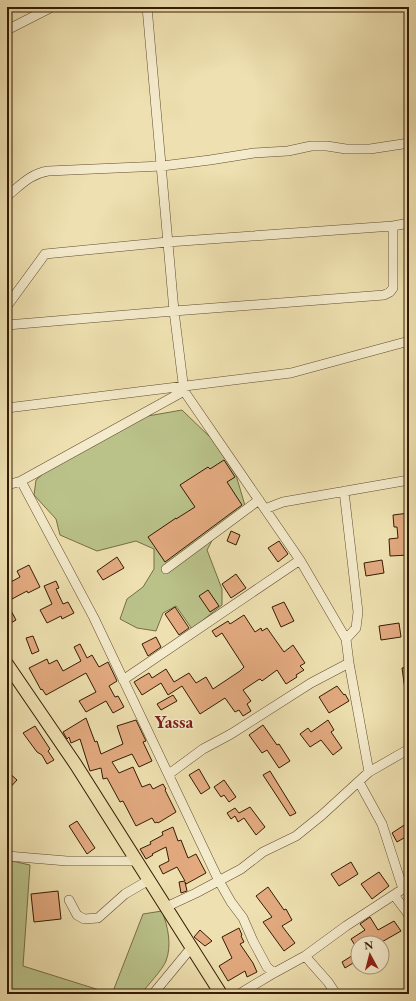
<svg xmlns="http://www.w3.org/2000/svg" width="416" height="1001" font-family="'EB Garamond',serif">
<rect width="100%" height="100%" fill="#eee0b0"/>
<filter id="stains"><feTurbulence type="fractalNoise" baseFrequency=".005" numOctaves="4"/><feColorMatrix values="0 0 0 0 .2 0 0 0 0 .09 0 0 0 0 .02 0 0 0 .5 -.17"/></filter>
<radialGradient id="worn" r=".72"><stop offset=".6" stop-color="#630" stop-opacity="0"/><stop offset="1" stop-color="#630" stop-opacity=".3"/></radialGradient>
<path fill="#bac28a" stroke="#776e46" d="M182,410L211,438L236,475L246,509L216,533L207,550L222,589V605L192,629L176,606L163,613L156,631L137,628L120,619L127,599L143,587L154,569V549L136,541L97,551L60,535L56,519L34,495L36,480L54,464L142,417Z
M7,860L30,865L23,966L112,994L143,914L162,911C168,927 172,945 166,961C163,969 147,986 141,994H7Z"/>
<path fill="#e3aa80" stroke="#341b03" d="M224,460L235,477L227,482L242,505L165,562L148,537L176,518V519L195,507L180,485L208,467L210,469Z
M409,513V555L390,556L389,539L398,538L397,527H394L393,515Z
M231,531L240,535L236,545L227,541Z
M279,541L288,554L278,562L268,548Z
M117,557L124,568L103,580L97,571Z
M382,560L384,573L366,576L364,563Z
M29,565L40,587L28,593L27,591L12,599L7,589V584L20,577L17,571Z
M236,574L246,588L231,598L222,584Z
M56,581L59,588L56,589L63,604L68,602L74,613L62,619L61,616L47,623L40,610L52,604L44,586Z
M208,590L219,606L210,612L199,596Z
M284,602L294,621L281,627L272,607Z
M7,603L16,620L7,625Z
M175,607L189,628L179,635L165,614Z
M244,615L255,632L261,628L262,631L267,628L284,652L293,645L305,663L300,666L304,670L296,675L297,677L286,684L277,670L262,681L260,679L258,680L243,690L251,701L247,704L251,711L243,716L239,710L235,712L225,698L200,714L182,686L168,695L161,683L142,695L134,682L149,673L152,678L166,669L174,682L189,673L196,683L206,677L213,689L240,671L244,667L222,633L216,637L212,631L228,621L230,624Z
M399,623L401,637L381,640L379,626Z
M33,636L39,651L32,654L26,638Z
M156,637L161,647L148,656L142,644Z
M80,644L87,658L92,655L99,667L108,662L117,681L109,686L115,697L118,696L124,707L113,713L106,701L86,712L79,701L96,692L86,673L46,695L42,689L41,690L29,668L47,659L49,664L57,660L63,671L81,661L74,647Z
M409,667V690H405L402,668Z
M337,686L344,695L345,694L349,701L329,713L319,697Z
M173,695L177,701L161,710L157,704Z
M86,718L95,742L97,741L101,754L123,744L117,726L136,720L146,741L143,742L152,761L139,767L132,754L112,762L119,773L133,767L142,787L150,784L153,789L163,784L166,789L165,790L176,812L158,823L157,822L155,823L152,818L136,826L123,801L120,802L107,778L103,779L101,768L90,771L80,739L71,743L69,737L67,739L63,732Z
M328,720L334,730L331,732L342,748L333,755L321,740L310,747L300,734L308,728L311,732Z
M263,725L277,745L279,744L290,761L279,768L267,750L262,753L249,735Z
M35,726L50,749L48,751L54,760L47,764L42,755L37,752L23,733Z
M199,769L210,788L201,794L189,775Z
M7,771L17,780L7,791Z
M270,771L296,813L290,816L263,775Z
M224,780L236,797L229,802L224,795L221,797L214,787Z
M250,807L265,827L256,835L244,818L238,822L235,816L231,819L227,813L235,808L239,813Z
M77,821L95,848L87,854L69,826Z
M409,822V835L397,842L392,833Z
M173,827L178,841L181,840L188,858L196,854L206,873L186,884L185,882L187,891L181,893L179,882L185,881L177,867L163,874L159,866L169,861L166,847L152,854L153,855L146,859L140,849L151,844L150,842L163,835L162,832Z
M351,862L358,874L339,886L331,874Z
M379,872L389,886L372,899L361,884Z
M268,887L284,910L286,909L292,920L282,926L295,943L284,951L263,922L272,917L256,896Z
M58,891L61,919L34,922L31,894Z
M370,917L378,930L394,921L401,931L380,943H358V950L351,939L365,930L360,924Z
M239,928L242,935L241,936L244,942L240,944L253,963L257,972L247,977L245,971L228,981L219,966L232,958L222,937Z
M200,930L212,941L205,946L194,937Z
M358,952V960L345,968L342,962Z"/>
<g fill="none" stroke-linecap="round" stroke-linejoin="round">
<g stroke="#624c2e" stroke-width="10">
<path id="minor" d="M147,7L174,311L184,391L300,560L346,639L349,663L311,683L231,734L203,749L169,774
M7,30L52,7
M7,196C21,185 30,174 48,171L162,166L210,160L254,153L288,151L311,146H327L346,149H370L409,143
M7,306L45,254L168,242L393,226L409,223
M7,325L174,311L384,295L390,292L393,288V226
M7,408L291,373L409,341
M21,481L94,618L219,881L231,902L243,918L253,941L267,967L274,973L305,956L346,926L409,885
M7,482L11,484L21,481L184,391
M344,491L358,612L356,628L346,639
M265,509L283,502L409,480
M166,569L259,500
M349,663L369,772
M123,680L300,560
M359,782L382,824L403,889
M7,856L67,861H138
M394,895L409,915
M69,900L77,915L84,919L98,918L125,894L149,880
M166,907L196,893L241,869L263,852L296,836L322,815L369,772L409,749
M305,956L328,982L336,994
M153,994L191,948
M239,994L274,973"/>
</g>
<g stroke="#341b03" stroke-width="14">
<path id="major" d="M7,664L76,765L221,994"/>
</g>
<use href="#minor" stroke="#f4ebcc" stroke-width="9"/>
<use href="#major" stroke="#eee0b0" stroke-width="12"/>
</g>
<g text-anchor="middle" stroke-width="3.5" stroke-linejoin="round" paint-order="stroke">
<g font-size="18" font-weight="bold" fill="#7a1f14" stroke="#f4ebcc">
<text x="174" y="728">Yassa</text>
</g>
</g>
<rect width="416" height="1001" fill="none" stroke="#eee0b0" stroke-width="24"/>
<rect x="8" y="8" width="400" height="985" fill="none" stroke="#341b03" stroke-width="2"/>
<rect x="12" y="12" width="392" height="977" fill="none" stroke="#341b03"/>
<g transform="translate(370 955) rotate(353)"><circle r="19" fill="#f4ebcc" stroke="#a7987c"/>
<path d="M0-3L7 15L0 10L-7 15Z" fill="#8f2418"/>
<text y="-6" font-size="11" font-weight="bold" text-anchor="middle" fill="#341b03">N</text>
</g>
<rect width="100%" height="100%" filter="url(#stains)"/>
<rect width="100%" height="100%" fill="url(#worn)"/>
</svg>
